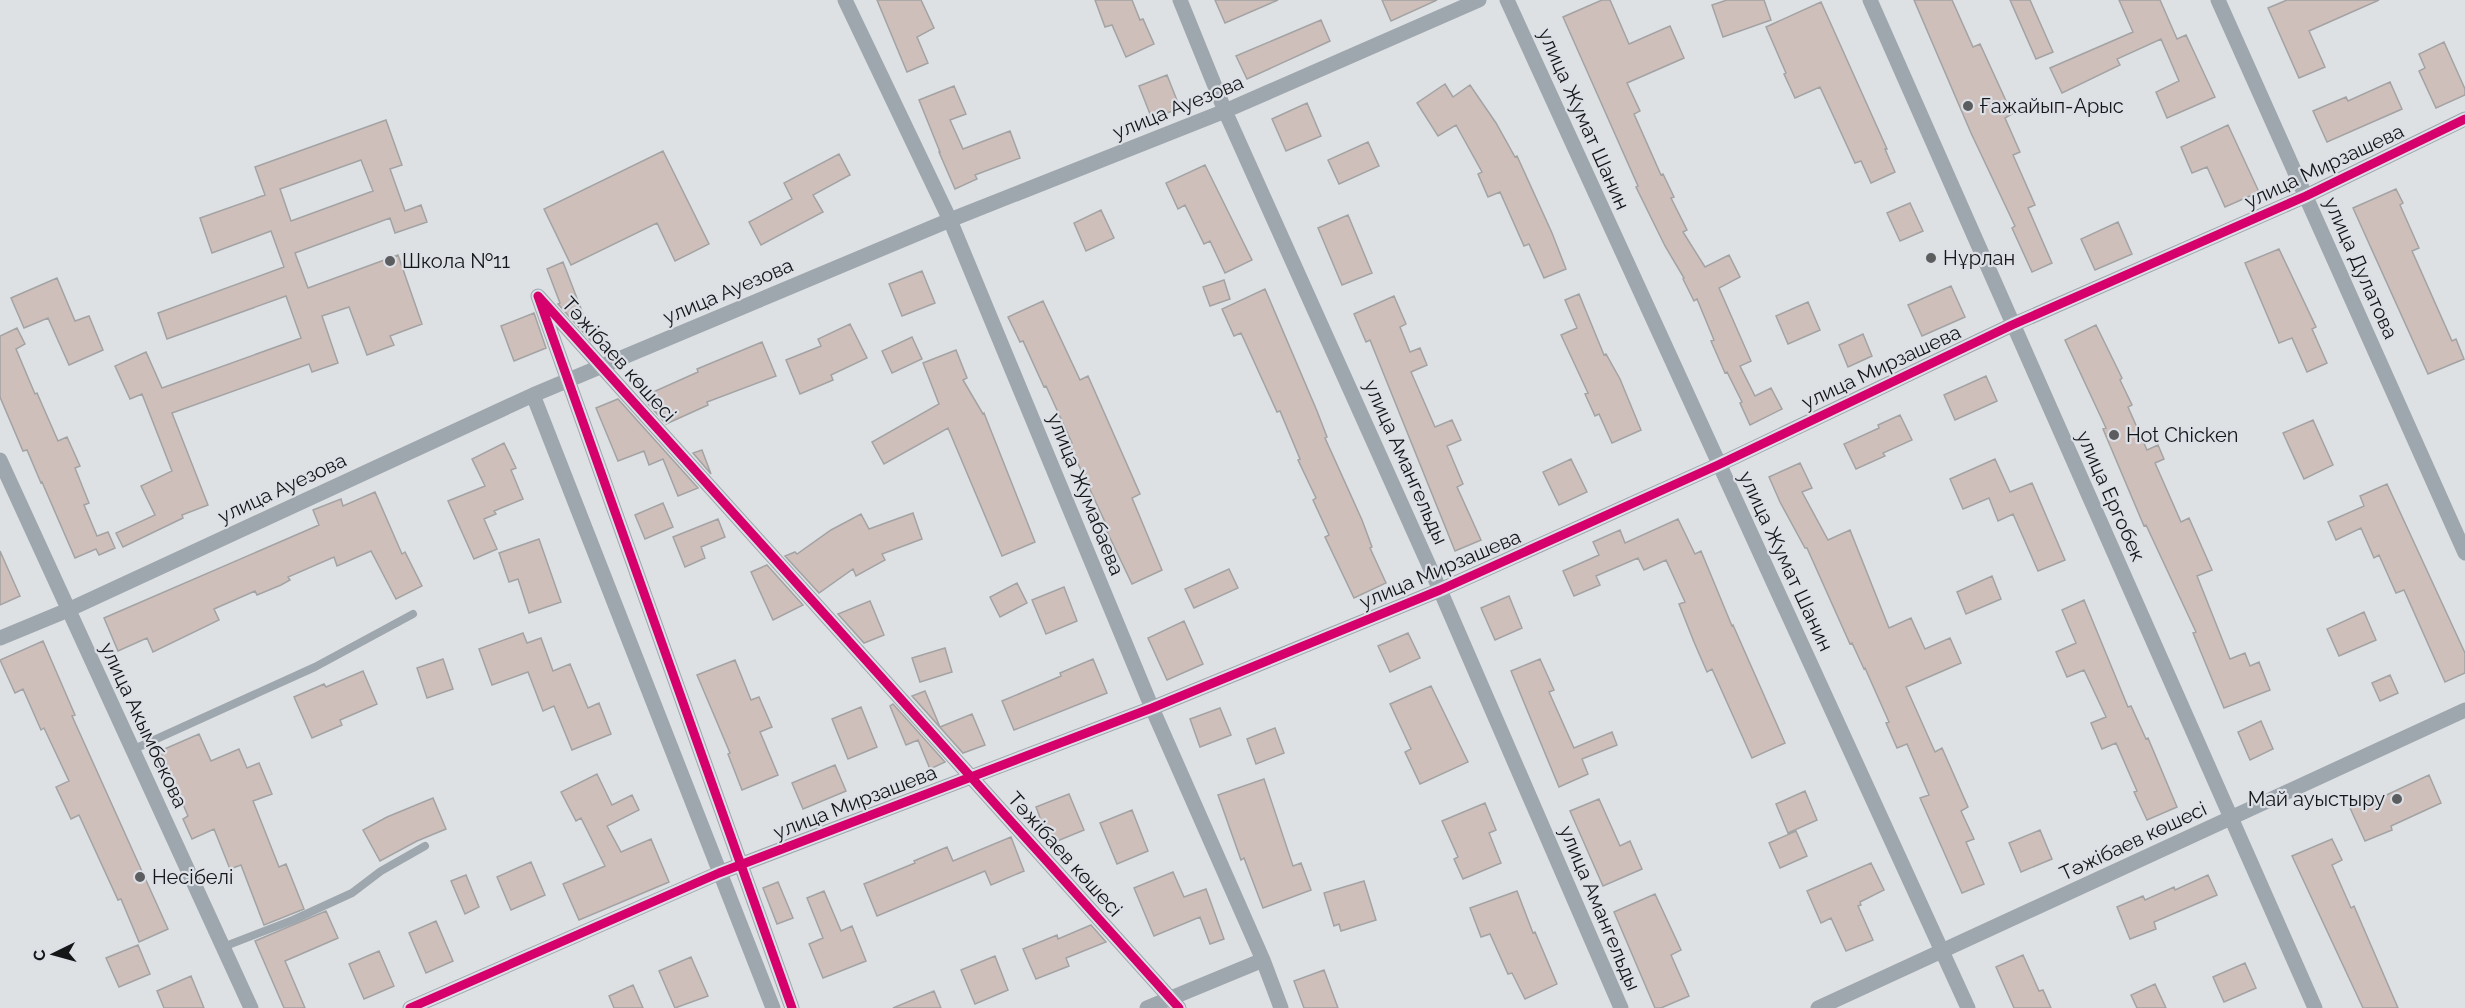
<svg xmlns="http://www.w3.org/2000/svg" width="2465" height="1008" font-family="Raleway,sans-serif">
<rect width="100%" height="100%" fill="#dee1e4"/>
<path fill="#cebfbb" stroke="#a3a3a4" stroke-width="1.5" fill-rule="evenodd" d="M877,0H921L934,28L917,37L928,63L907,72Z
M1095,0H1132L1140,20L1143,19L1154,44L1126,57L1112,25L1105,27Z
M1215,0H1278L1225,23Z
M1382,0H1437L1391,21Z
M1602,0H1610L1629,44L1670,26L1684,58L1627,83L1640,111L1634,114L1661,175L1663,174L1674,197L1671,198L1687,230L1683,232L1705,267L1729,255L1740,277L1719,288L1751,361L1740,366L1755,396L1771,388L1782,409L1750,425L1740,403L1742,402L1727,372L1725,373L1711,341L1714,340L1697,299L1694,301L1683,279L1684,278L1665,246L1636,187L1638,186L1563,17Z
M1727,0H1764L1771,20L1723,37L1712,5Z
M1914,0H1952L1973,47L1980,44L2012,114L2005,118L2020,152L2013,155L2035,205L2028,208L2052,263L2032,272L2012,228L2015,226L1971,133Z
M2010,0H2030L2053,52L2036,59Z
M2119,0H2160L2177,39L2186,35L2215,97L2167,118L2156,92L2179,81L2161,39L2117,59L2120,65L2062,93L2050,68L2133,32Z
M2287,0H2379L2309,31L2325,67L2299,78L2268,8Z
M1821,2L1887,149H1885L1895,172L1871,183L1861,161L1855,163L1820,87L1795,98L1784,74L1786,73L1766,27Z
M1321,20L1330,41L1247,79L1236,56Z
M2444,42L2465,89V95L2436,108L2419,71L2425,68L2419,54Z
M1167,75L1180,108L1152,119L1139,86Z
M2390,82L2402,109L2327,142L2313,111L2346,97L2348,101Z
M1445,84L1453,97L1470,85L1496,123L1515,157L1517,156L1552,233L1566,269L1544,278L1529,244L1524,246L1500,192L1488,197L1478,174L1482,172L1456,125L1438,136L1417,103Z
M954,86L966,114L950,120L963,149L1010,131L1020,158L975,175L977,179L955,189L939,152H940L919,100Z
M1307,103L1321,136L1286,151L1272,119Z
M386,120L402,165L390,169L405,211L421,205L427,222L395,233L390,218L295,253L308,288L398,255L422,324L390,336L394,345L367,355L349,307L322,316L338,363L312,372L309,364L172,413L208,505L182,515L183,518L123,547L116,533L155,515L141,486L172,471L142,394L130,399L115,366L146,352L162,388L301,338L286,296L167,339L158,313L284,267L271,231L212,253L200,218L265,195L255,167ZM361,160L373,191L291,221L280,189Z
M2228,125L2259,192L2225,207L2207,167L2192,173L2181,147Z
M1368,142L1379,166L1339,184L1328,160Z
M663,151L709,244L675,261L657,223L571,265L544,209Z
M839,154L850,175L813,195L823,212L761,245L749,222L792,199L784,183Z
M1205,165L1252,260L1225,273L1210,241L1204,244L1185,205L1178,209L1166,183Z
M2396,189L2403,203L2400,205L2419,248L2412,251L2452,341L2456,339L2464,359L2428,374L2353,208Z
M1910,203L1923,231L1900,241L1887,213Z
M1101,210L1114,238L1086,251L1074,223Z
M1348,215L1372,273L1342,285L1318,228Z
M2118,222L2132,254L2095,270L2081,239Z
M2279,249L2316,327L2312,329L2327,363L2307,372L2292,338L2279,343L2245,263Z
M563,262L593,340L591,341L558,304L560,303L547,269Z
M922,271L935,303L902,316L889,284Z
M57,278L75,321L89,316L103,350L69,365L48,318L24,328L11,298Z
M1224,280L1230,299L1210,306L1203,287Z
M1951,286L1965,317L1922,336L1908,305Z
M1265,289L1317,411L1327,437L1325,438L1362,520L1372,547L1370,548L1386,583L1354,598L1325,537L1329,535L1313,500L1316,498L1298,460L1300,459L1280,411L1277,412L1241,333L1234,336L1222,309Z
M1579,294L1604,355L1606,354L1620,379L1641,430L1612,443L1599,414L1595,416L1585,394L1588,393L1561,335L1577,328L1565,300Z
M1394,296L1406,324L1400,327L1410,352L1420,348L1427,365L1411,372L1435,427L1452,420L1461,440L1447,446L1463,484L1457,487L1481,540L1455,551L1370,340L1366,342L1354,314Z
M1043,301L1080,380L1088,376L1140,494L1132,498L1162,570L1132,584L1103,523L1105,522L1069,444L1072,443L1046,386L1044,387L1023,341L1020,342L1008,317Z
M1808,302L1820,330L1788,344L1776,316Z
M534,313L546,348L514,361L501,326Z
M850,324L867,358L831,375L833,380L800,394L786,360L821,346L818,339Z
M2096,325L2122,378L2120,380L2132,405L2128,407L2147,450L2158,445L2164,459L2155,463L2181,522L2189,518L2212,570L2197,576L2230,659L2245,653L2250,666L2259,662L2270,690L2224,708L2193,633L2196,632L2146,525L2144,526L2103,429L2106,428L2065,340Z
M17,328L25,344L16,349L35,394L37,393L58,441L67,437L80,466L75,468L89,503L84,505L97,536L108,532L115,548L99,555L96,549L75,558L42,482L41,483L27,450L23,451L0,397V336Z
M1863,334L1872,356L1848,367L1839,345Z
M912,337L922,359L892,373L882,351Z
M762,342L776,376L707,402L708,405L666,424L642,397L698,372L697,369Z
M956,350L967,378L963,380L983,414L984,413L1035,542L1002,556L948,428L884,464L872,442L939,404L923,363Z
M1986,376L1997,401L1955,420L1944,395Z
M618,399L698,488L678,496L663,459L649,465L644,451L618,461L596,408Z
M1900,415L1912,440L1883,453L1885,456L1856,469L1844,444L1879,428L1878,425Z
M2313,420L2333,465L2304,479L2283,433Z
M504,443L516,468L511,470L523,499L494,511L496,514L484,519L497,549L474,559L448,501L485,486L472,459Z
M702,450L711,474L693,453Z
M1571,459L1587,492L1559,505L1543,472Z
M1995,459L2010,492L2032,483L2065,560L2038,571L2013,514L1998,521L1989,498L1963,509L1950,479Z
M1800,463L1812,488L1802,492L1828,540L1850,530L1889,628L1911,618L1925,649L1950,638L1961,663L1906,687L1935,752L1942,748L1968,807L1961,811L1974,839L1966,842L1984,884L1962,893L1920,798L1929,795L1907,744L1897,748L1886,723L1889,722L1865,668L1864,669L1852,643L1850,644L1807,548H1805L1780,502L1769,477Z
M2387,484L2465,653V673L2445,682L2404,590L2396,593L2379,555L2374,558L2361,528L2336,540L2328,522L2364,506L2360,496Z
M375,492L402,554L405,552L422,586L396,599L371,551L337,566L334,557L288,577L290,580L281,585L257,595L255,591L214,609L219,620L153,652L147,638L118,651L104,618L319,525L313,510L341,499L343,506Z
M663,503L673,527L645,539L635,515Z
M913,513L922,539L882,554L885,560L856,576L853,569L819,593L785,556L795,552L797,554L831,530L861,514L869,529Z
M718,519L725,537L701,547L705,558L685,567L673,537Z
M1678,519L1695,554L1701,551L1732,626L1733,625L1785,743L1752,758L1712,669L1707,672L1694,642L1679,604L1685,602L1666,560L1644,570L1638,558L1596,576L1600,585L1574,596L1563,571L1599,555L1593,542L1620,530L1625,543Z
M539,539L561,602L529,613L518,579L509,582L499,553Z
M0,551L20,596L0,605Z
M767,565L803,605L773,620L751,572Z
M1229,569L1238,588L1194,608L1185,589Z
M1992,576L2001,599L1966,614L1957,592Z
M1017,583L1027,603L1000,617L990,597Z
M1064,587L1077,621L1046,634L1032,600Z
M1509,596L1522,628L1495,640L1481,608Z
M2084,600L2128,707L2131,706L2146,739L2148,738L2177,807L2147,820L2134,792L2137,791L2116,743L2102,749L2091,723L2106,717L2084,670L2067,677L2056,652L2076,643L2062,610Z
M870,601L884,635L864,643L838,614Z
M2364,612L2376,640L2339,656L2327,629Z
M1184,621L1203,664L1167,680L1148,638Z
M523,633L527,643L541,638L553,671L570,664L588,708L599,703L611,734L572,750L554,706L543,711L528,672L492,685L479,649Z
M1408,633L1420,658L1390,672L1378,646Z
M43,641L75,715L72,716L168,929L139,942L121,899L118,900L79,815L71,819L56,787L69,781L44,728L41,730L23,689L15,693L0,660Z
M945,648L952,672L920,682L912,658Z
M443,659L453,689L427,698L417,668Z
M1093,659L1107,693L1014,730L1002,701L1061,676L1060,673Z
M1540,659L1554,690L1549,692L1574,748L1612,732L1617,745L1582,759L1588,774L1559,787L1511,671Z
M735,660L751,700L759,697L772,727L760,732L778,775L742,790L728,754L730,753L697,675Z
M363,671L377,704L340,720L342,725L312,738L294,697L324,684L326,687Z
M2390,675L2398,693L2380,701L2372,683Z
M1431,686L1468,762L1420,784L1405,752L1411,749L1390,704Z
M925,691L940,727L972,714L985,745L963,753L912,696Z
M893,704L945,762L930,769L918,740L906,745L890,706Z
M861,707L877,747L848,759L832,719Z
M1220,708L1231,735L1200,747L1190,719Z
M2261,721L2273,749L2250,760L2238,732Z
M1275,728L1284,753L1256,764L1247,739Z
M199,734L211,761L239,749L247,768L259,763L272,794L253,801L279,867L286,864L304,909L264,925L241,865L230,869L214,829L192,839L183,819L188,816L160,751Z
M835,765L846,791L803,809L792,783Z
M597,774L612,805L632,795L639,810L607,826L621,852L651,839L669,882L579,920L563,884L605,866L581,818L576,821L561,792Z
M2429,775L2441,803L2391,826L2392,830L2365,841L2350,808L2377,796L2378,799Z
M1264,779L1293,866L1301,863L1311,890L1263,908L1244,858L1241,860L1218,795Z
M1805,791L1817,820L1788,833L1776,804Z
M1069,794L1084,830L1050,844L1036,807Z
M433,798L446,829L417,841L380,861L363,830L387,817Z
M1599,799L1620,846L1630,841L1642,869L1603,886L1570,811Z
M1485,803L1496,830L1489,833L1501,863L1463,879L1454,859L1458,857L1442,821Z
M1132,810L1148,851L1117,864L1100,823Z
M2040,830L2052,859L2021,872L2009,843Z
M1796,831L1807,856L1780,868L1769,843Z
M1011,837L1024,871L991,885L985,871L877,916L864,884L915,863L914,861L947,847L953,861Z
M2332,839L2342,860L2332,865L2351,908L2354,906L2398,1008H2363L2292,856Z
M531,862L545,895L511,910L497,877Z
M1871,863L1884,890L1860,902L1861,905L1858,906L1873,940L1846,951L1831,918L1821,923L1807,891Z
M1173,872L1184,897L1206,889L1224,939L1210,944L1200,917L1154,936L1134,888Z
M466,875L479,907L465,914L451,881Z
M2208,875L2217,895L2154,922L2156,929L2130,939L2117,907L2143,896L2145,900L2174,887L2175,890Z
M1364,881L1376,920L1341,931L1339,924L1334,926L1324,893Z
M778,882L793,918L777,924L763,888Z
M824,891L841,931L852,926L866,961L823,978L809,944L823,938L807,898Z
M1517,891L1533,933L1535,932L1557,984L1525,999L1512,973L1508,974L1490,934L1481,937L1470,908Z
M1655,894L1681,950L1671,955L1689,996L1661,1008H1655L1614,912Z
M326,911L338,938L285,961L305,1008H284L255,941Z
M436,921L453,961L426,973L409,933Z
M1091,925L1106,942L1066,958L1069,966L1036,979L1023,949L1057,935L1058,939Z
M138,945L150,974L119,987L106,958Z
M379,951L394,986L364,999L349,964Z
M2023,955L2039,991L2043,990L2051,1008H2014L1996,967Z
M995,956L1008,990L975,1004L961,970Z
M691,957L708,996L675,1008L659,971Z
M2245,963L2256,988L2224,1002L2213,977Z
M1324,970L1338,1008H1304L1294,981Z
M191,976L204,1008H164L157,991Z
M2155,984L2166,1008H2137L2131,995Z
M633,985L643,1008H614L609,996Z
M934,991L941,1008H893Z"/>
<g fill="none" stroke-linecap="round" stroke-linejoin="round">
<path stroke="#9ea6ae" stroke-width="8" d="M132,750L315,667L413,614
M223,947L293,920L352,893L381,871L425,846"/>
<path stroke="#9ea6ae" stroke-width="15" d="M845,0L950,220L1152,708L1263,960L1281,1008
M1180,0L1225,111L1440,590L1621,1008
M1507,0L1968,1008
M1870,0L2315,1008
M2218,0L2465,553
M533,395L773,1008
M0,460L251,1008
M0,638L68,610L533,395L950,220L1225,111L1479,0
M410,1008L719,873L1152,708L1440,590L1718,465L2012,325L2306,196L2465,119
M792,1008L538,296L1179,1008
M1147,1008L1263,960
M1818,1008L2465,710"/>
<g stroke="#dce0e6" stroke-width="13">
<path id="cycleway" d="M410,1008L719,873L1152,708L1440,590L1718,465L2012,325L2306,196L2465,119
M792,1008L538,296L1179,1008"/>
</g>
<use href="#cycleway" stroke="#d6006c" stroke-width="9"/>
</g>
<g fill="#5b5d5f" stroke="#dce0e6" stroke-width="2">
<circle cx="1968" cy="106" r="6"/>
<circle cx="1931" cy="258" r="6"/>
<circle cx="390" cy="261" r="6"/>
<circle cx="2114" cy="435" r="6"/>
<circle cx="2397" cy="799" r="6"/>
<circle cx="140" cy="877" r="6"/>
</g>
<g text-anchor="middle" stroke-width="4.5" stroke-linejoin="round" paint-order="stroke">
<g font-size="20" fill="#151618" stroke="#dce0e6" text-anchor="start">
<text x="1980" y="113">Ғажайып-Арыс</text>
<text x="1943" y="265">Нұрлан</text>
<text x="402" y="268">Школа №11</text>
<text x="2126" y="442">Hot Chicken</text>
<text x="2385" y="806" text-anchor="end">Май ауыстыру</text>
<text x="152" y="884">Несібелі</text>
</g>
<g font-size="20" fill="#151618" stroke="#dce0e6">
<text transform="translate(1178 107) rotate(-22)" y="7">улица Ауезова</text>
<text transform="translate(1584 119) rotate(66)" y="7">улица Жумат Шанин</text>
<text transform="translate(2324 166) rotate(-25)" y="7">улица Мирзашева</text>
<text transform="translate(2361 268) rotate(66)" y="7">улица Дулатова</text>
<text transform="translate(728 291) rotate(-23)" y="7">улица Ауезова</text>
<text transform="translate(619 359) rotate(48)" y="7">Тәжібаев көшесі</text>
<text transform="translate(1881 367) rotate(-25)" y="7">улица Мирзашева</text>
<text transform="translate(1406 462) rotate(66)" y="7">улица Амангельды</text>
<text transform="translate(282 488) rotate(-25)" y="7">улица Ауезова</text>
<text transform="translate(1086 494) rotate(68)" y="7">улица Жумабаева</text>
<text transform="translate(2111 496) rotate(66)" y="7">улица Ергобек</text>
<text transform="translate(1786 561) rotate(65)" y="7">улица Жумат Шанин</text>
<text transform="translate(1440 569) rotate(-23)" y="7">улица Мирзашева</text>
<text transform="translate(144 725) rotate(65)" y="7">улица Акымбекова</text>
<text transform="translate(855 802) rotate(-21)" y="7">улица Мирзашева</text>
<text transform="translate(2133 841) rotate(-25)" y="7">Тәжібаев көшесі</text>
<text transform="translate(1065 854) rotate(48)" y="7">Тәжібаев көшесі</text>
<text transform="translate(1600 908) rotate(67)" y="7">улица Амангельды</text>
</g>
</g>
<g transform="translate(54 954) rotate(265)" stroke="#dce0e6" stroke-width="4.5" paint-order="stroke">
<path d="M0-4.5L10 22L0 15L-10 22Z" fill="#151618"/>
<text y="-9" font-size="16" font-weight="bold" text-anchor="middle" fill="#151618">С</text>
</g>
</svg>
